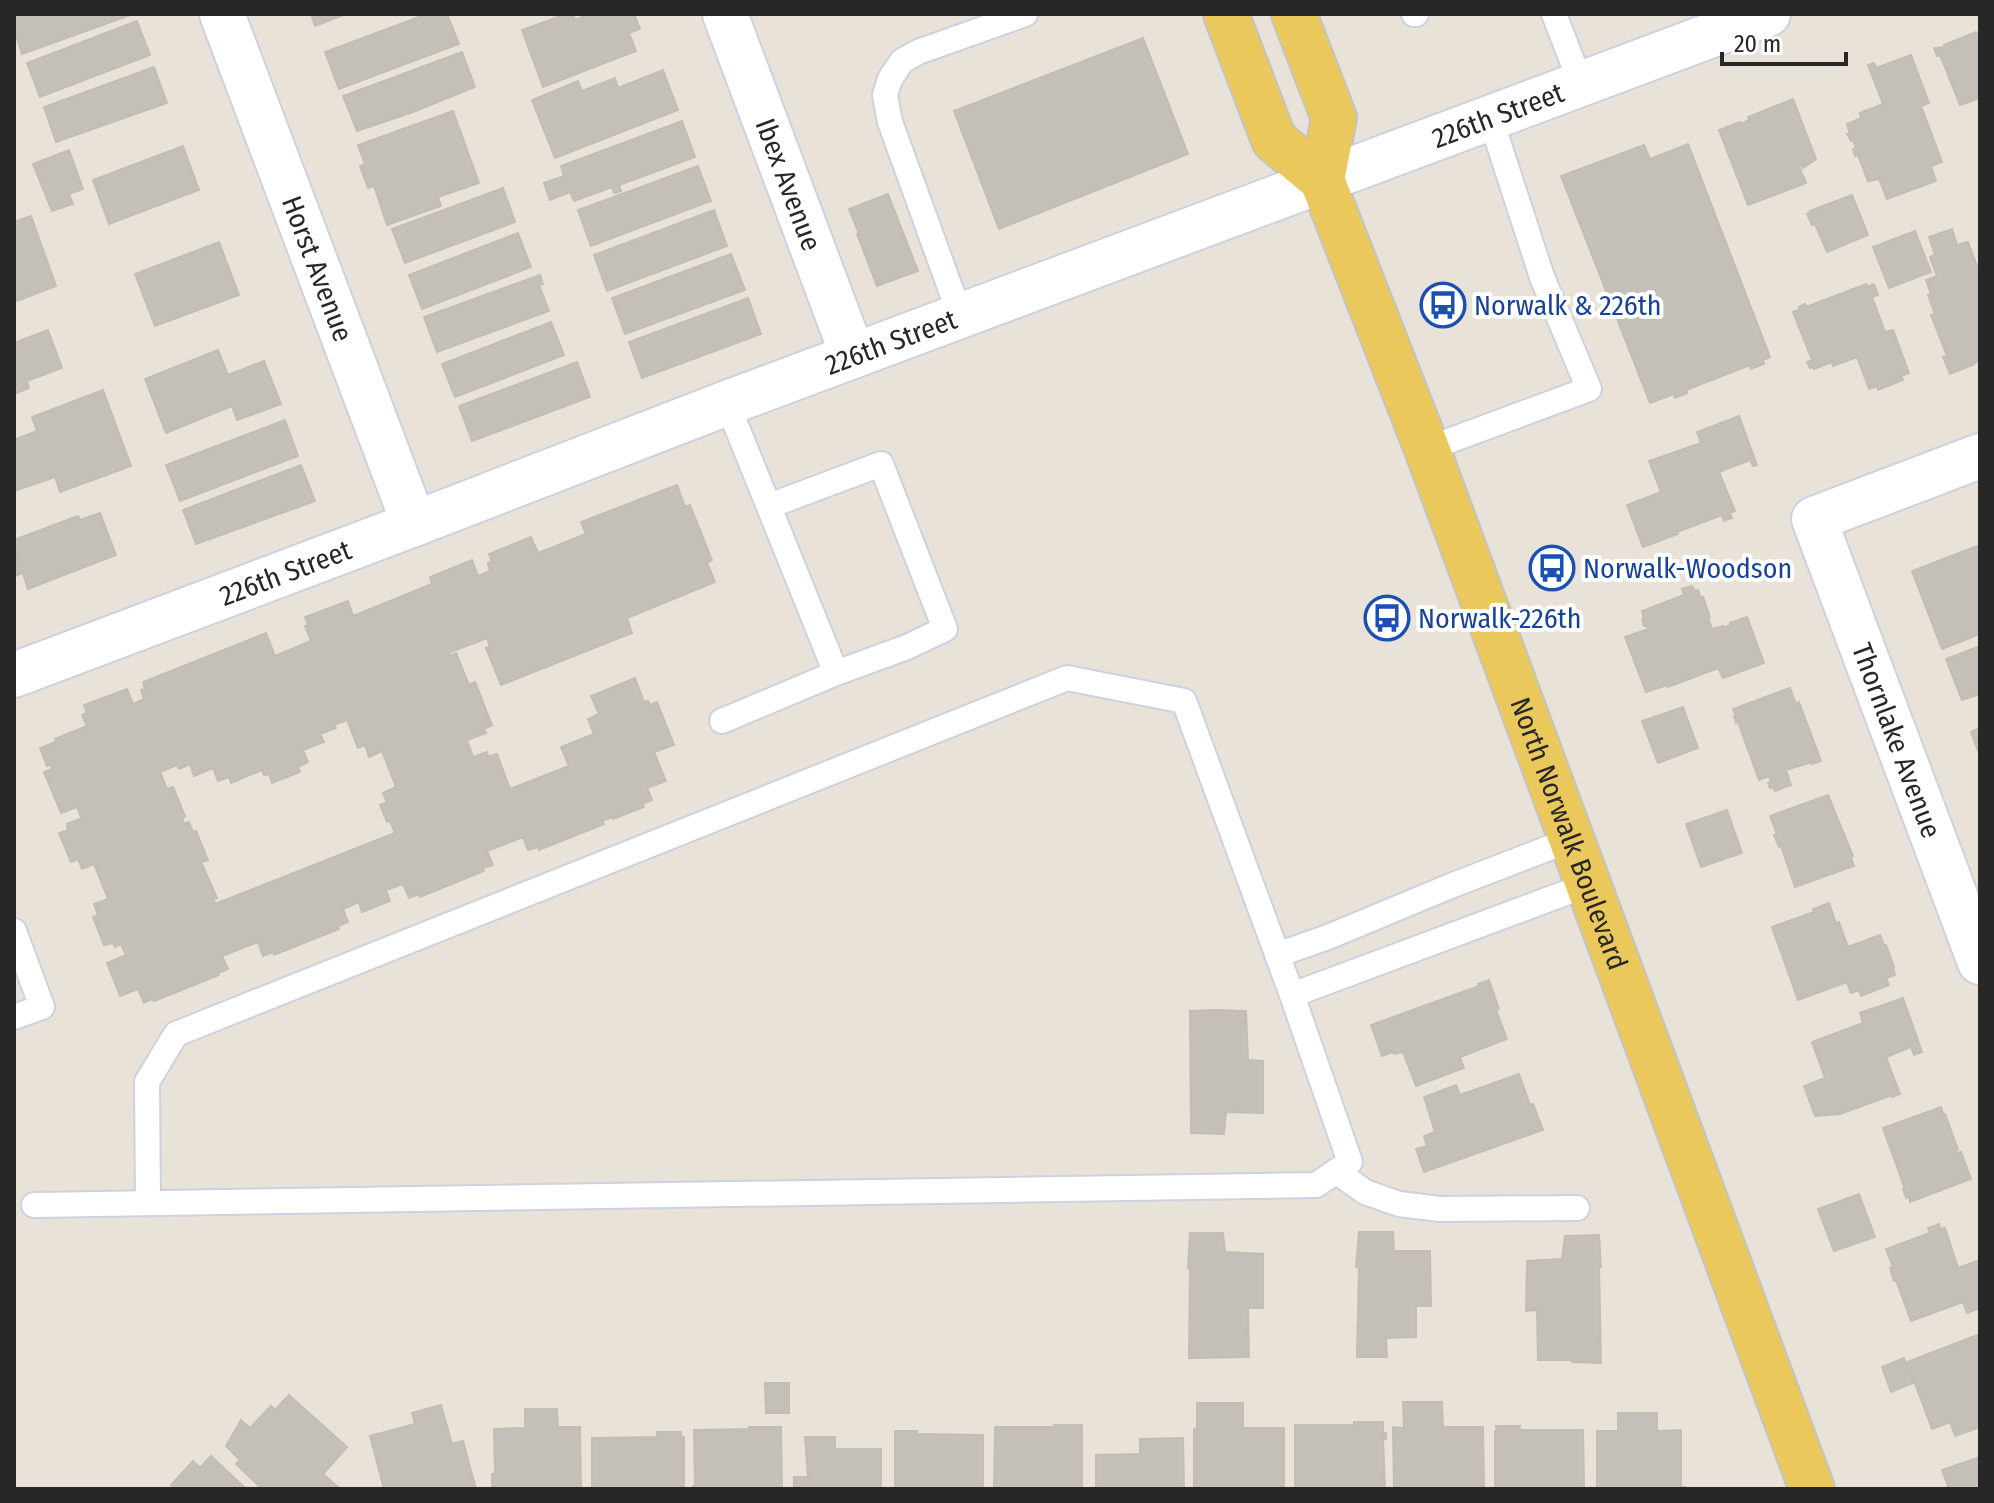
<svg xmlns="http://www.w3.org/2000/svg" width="1994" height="1503" font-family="'Fira Sans Condensed',sans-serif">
<rect width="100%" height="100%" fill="#e9e2d8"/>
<path fill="#c4bfb8" stroke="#c4bdb2" stroke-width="2" fill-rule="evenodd" d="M21,14H133L22,54L14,29V16Z
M311,14H346L315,26Z
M427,14H447L459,44L339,89L325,52Z
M566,14H573L575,20L591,14H634L640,29L629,33L636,51L543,87L522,30Z
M137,21L150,55L40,97L27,63Z
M1976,32L1977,35L1980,33V98L1960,105L1940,55L1937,56L1934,48L1944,47V45Z
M1143,38L1188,154L999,229L954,111Z
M462,52L475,87L413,112L357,131L343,96Z
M1911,55L1929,103L1921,106L1942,162L1931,166L1936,181L1887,199L1879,179L1868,181L1858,155L1855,156L1853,149L1856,148L1853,140L1851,141L1847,134H1850L1847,124L1861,118L1860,113L1883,104L1868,65L1874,63L1876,68Z
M154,67L167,103L56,142L44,107Z
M663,70L678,110L555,158L532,100L578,81L582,91L615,78L618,88Z
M1793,99L1816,159L1803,168L1802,165L1799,166L1806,183L1748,205L1719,130L1740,122L1741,124L1749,120L1748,117Z
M453,111L479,183L438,197L441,206L387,225L374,186L368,188L360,166L365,164L358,145Z
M682,121L695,157L619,185L621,191L614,193L612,187L574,201L570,192L550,200L544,183L564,176L561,166Z
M1688,144L1770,357L1763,360L1764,364L1751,369L1750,365L1686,390L1687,393L1675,398L1674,394L1650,403L1561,176L1644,145L1650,159Z
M183,146L199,190L109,224L93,180Z
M69,150L83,189L69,194L73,204L52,211L33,164Z
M698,166L711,201L591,246L578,210Z
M503,188L515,222L405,263L392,229Z
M888,194L918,271L877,286L857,234H859L849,209Z
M1852,195L1868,235L1827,252L1815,224L1812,225L1807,214L1811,212L1810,211Z
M714,210L727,246L607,291L594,255Z
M31,216L56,286L17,301L14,294V222Z
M1952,229L1957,245L1968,242L1980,274V361L1972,364L1973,365L1950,374L1943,357L1947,356L1931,315L1935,314L1928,295L1931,294L1926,280L1937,276L1930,257L1935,255L1929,237Z
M1915,231L1931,272L1889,288L1873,247Z
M518,233L531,267L422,309L409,275Z
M219,242L239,295L155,326L135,274Z
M731,254L745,290L625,334L612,298Z
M540,275L543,284L539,285L549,311L437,352L424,317Z
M1866,284L1867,287L1874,284L1878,295L1872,297L1885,332L1893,330L1909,373L1901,376L1903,380L1878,390L1877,386L1869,389L1857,357L1833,366L1832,362L1814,369L1813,367L1810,368L1807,362L1812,360L1793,312L1800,309L1799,307L1805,304L1806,307Z
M748,298L761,334L642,378L629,342Z
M551,322L564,355L455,397L442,364Z
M48,330L62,368L27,381L29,388L14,394V343Z
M218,350L228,375L264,361L281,404L237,420L232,406L166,433L145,379Z
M577,362L590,397L472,441L459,406Z
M103,390L131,466L60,492L55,477L14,491V440L37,431L32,417Z
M1739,416L1757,465L1753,466L1750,460L1719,472L1735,511L1730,513L1732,518L1724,521L1722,515L1677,532L1678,534L1643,547L1627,505L1661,492L1649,461L1701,443L1697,432Z
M285,420L298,456L180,501L166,465Z
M301,465L315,501L196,544L183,510Z
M677,485L685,507L690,505L712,560L707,563L715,582L627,618L632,633L501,685L486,648L490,646L487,638L448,653L449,656L456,653L469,685L475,682L492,725L484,729L486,733L467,740L473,757L487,752L488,757L497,754L510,789L569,766L561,747L594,734L588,719L599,714L591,696L635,678L644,702L648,701L650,705L657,702L674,745L654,752L666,781L647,788L652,800L643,804L644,807L613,819L612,817L602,821L604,824L539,850L538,847L528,850L523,837L487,851L493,865L483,868L484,871L420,897L419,894L409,898L403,884L386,890L390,901L362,912L359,902L343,909L348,922L338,926L339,929L274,955L273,952L263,956L258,942L222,956L228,969L218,973L219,975L154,1001L152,999L144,1003L138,989L120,996L107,963L126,955L121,944L115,947L113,943L104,945L93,917L98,915L94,904L108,899L94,864L82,869L78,859L71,862L59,833L68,830L67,824L88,816L87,814L81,817L77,807L61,813L44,772L52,769L51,764L47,766L40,748L56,742L55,739L87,726L82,715L87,713L84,705L127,689L133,704L144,699L141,690L145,689L143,682L266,633L275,656L311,641L305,626L308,625L305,617L348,601L353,616L432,584L430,577L472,560L478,576L490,571L488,563L492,561L489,554L531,537L538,553L586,534L581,522ZM347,720L358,748L365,745L369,757L382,751L396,787L383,793L387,802L380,805L387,822L390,821L395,833L215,904L213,899L217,898L201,862L208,860L196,831L193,832L189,822L184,824L182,818L185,816L173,787L167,789L160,772L177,765L179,769L190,764L194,776L213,768L218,781L229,777L231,783L262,770L264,775L269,774L272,783L300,772L298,767L308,762L303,750L324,742L320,734L336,728L334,725Z
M100,513L116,555L28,589L23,573L14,576V563L18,562L14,552V540L78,516L80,520Z
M1980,545V634L1942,649L1912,571Z
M1692,586L1695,591L1698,590L1701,598L1703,597L1710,617L1708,618L1712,629L1723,626V628L1731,625L1730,623L1747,617L1764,663L1723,678L1718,668L1668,687L1667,685L1646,692L1625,637L1648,629L1647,626H1644L1642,620L1644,619L1642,611L1684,595L1682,589Z
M1980,646V694L1962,700L1946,659Z
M1790,688L1796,704L1799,702L1821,761L1812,764V762L1786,770L1791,785L1775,791L1773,787L1770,788L1768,783L1771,781L1769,776L1759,780L1738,722L1736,723L1734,716L1736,715L1733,709Z
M1683,707L1698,748L1658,763L1642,721Z
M1980,728V756L1971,732Z
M1828,795L1853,856L1851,857L1854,866L1795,887L1781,846L1779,847L1774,835L1777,834L1770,816Z
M1727,810L1742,853L1701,867L1686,824Z
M1829,903L1836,923L1839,922L1848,947L1880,935L1884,945H1886L1894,967H1893L1895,975L1886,978L1889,985L1861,996L1859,990L1851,993L1847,982L1798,1000L1772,927L1814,912L1813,909Z
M1489,980L1499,1009L1496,1010L1507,1039L1460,1057L1464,1068L1416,1086L1403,1052L1394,1054L1393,1052L1382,1056L1371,1025L1479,986L1478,984Z
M1903,998L1922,1052L1914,1055L1911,1047L1886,1057L1900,1094L1892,1097V1095L1840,1114L1815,1116L1804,1086L1825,1078L1812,1042L1863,1023L1860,1013Z
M1217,1010L1246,1011L1248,1060L1263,1061V1113L1226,1112L1224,1134L1191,1133L1190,1011Z
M1519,1074L1530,1105L1533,1104L1543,1130L1424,1172L1416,1149L1427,1146L1424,1136L1435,1132L1424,1097L1456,1085L1460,1095Z
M1941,1107L1943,1114H1945L1958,1150H1956L1957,1154L1961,1152L1971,1179L1910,1202L1909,1197L1906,1198L1903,1189H1905L1883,1128Z
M1859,1194L1875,1237L1834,1251L1818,1209Z
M1939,1224L1940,1229L1945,1228L1958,1268L1980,1260V1308L1967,1313L1963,1302L1911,1321L1896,1280L1894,1281L1890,1268L1893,1267L1886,1249L1930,1233L1928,1228Z
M1359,1232H1393L1394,1251H1430L1431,1306H1416V1337L1386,1338L1387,1357H1357L1359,1268L1356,1267Z
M1190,1233H1223L1225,1252L1263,1254V1308H1248L1249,1357L1189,1358L1190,1269L1188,1268Z
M1599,1235L1601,1267H1599L1601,1363L1572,1362L1571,1360H1538L1537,1310L1526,1311L1527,1261L1562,1259L1565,1236Z
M1980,1334V1427L1955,1436L1950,1422L1932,1429L1907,1362Z
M1904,1358L1913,1383L1891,1392L1882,1367Z
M765,1383H789V1413H766Z
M289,1395L347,1447L323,1474L340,1489H262L236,1464L240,1460L226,1446L241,1420L250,1428L271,1406L275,1410Z
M1403,1402H1442L1443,1427H1483L1484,1489H1394L1393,1427L1404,1428Z
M1197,1403H1243V1428H1284V1489H1194V1429H1197Z
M441,1405L452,1444L463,1441L476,1489H384L370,1436L415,1424L412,1413Z
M525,1409H557L558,1427H580L581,1489H492V1474H495L494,1429L525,1428Z
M1618,1413H1657V1431L1681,1430V1487H1685V1489H1597V1431H1618Z
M1354,1422H1383V1432L1386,1433V1439H1383L1385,1489H1295V1425H1354Z
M1054,1425H1082V1487L1084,1489H994L995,1427H1055Z
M1496,1426H1520L1519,1430H1583L1584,1489H1495V1431H1497Z
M749,1427H781L782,1489H693V1486H695L694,1430L748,1429Z
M895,1431H917V1434L983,1435V1489H895Z
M657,1432H681V1437H684V1489H592V1438L657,1437Z
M805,1437H835V1449H881V1489H794V1477H808Z
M1183,1438L1184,1489H1096V1455L1140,1454V1439Z
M211,1456L246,1489H175L171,1485L193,1461L200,1468Z
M1980,1457V1489H1949L1942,1470Z"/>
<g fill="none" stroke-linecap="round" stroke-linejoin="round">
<g stroke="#cdd1e0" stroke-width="28">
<path id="service" d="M1414,14H1416
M1554,14L1581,84
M960,315L890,122L885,95L890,79L902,61L918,52L1025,14
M727,403L836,673
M1427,449L1589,389L1542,277L1490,117
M722,721L836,673L907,647L945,629L881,464L769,506
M14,931L42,1007L14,1017
M1277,955L1328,937L1453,885L1570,840
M1292,995L1587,885
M1336,1171L1365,1192L1399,1204L1440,1209L1577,1208
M34,1205L1316,1185L1350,1162L1292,995L1184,701L1067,678L176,1034L147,1082L148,1203"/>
</g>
<g stroke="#cdd1e0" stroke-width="48">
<g id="minor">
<path id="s1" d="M222,14L414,524"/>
<path id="s2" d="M725,14L853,356"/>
<path id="s3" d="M1980,456L1814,519L1980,962"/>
<path id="s4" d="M14,675L414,524L727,403L1768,14"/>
</g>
</g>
<g stroke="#c3c3c3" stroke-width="48">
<g id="primary">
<path id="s5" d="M1226,14L1274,140L1322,180L1427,449L1812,1489"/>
<path d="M1294,14L1334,118L1322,180"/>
</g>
</g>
<use href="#service" stroke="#fff" stroke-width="24"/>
<use href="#minor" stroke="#fff" stroke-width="44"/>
<use href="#primary" stroke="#ebc85b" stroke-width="44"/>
</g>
<defs>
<g id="bus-ring" transform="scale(2.3)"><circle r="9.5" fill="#fff" stroke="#1a4fb4" stroke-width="1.5"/><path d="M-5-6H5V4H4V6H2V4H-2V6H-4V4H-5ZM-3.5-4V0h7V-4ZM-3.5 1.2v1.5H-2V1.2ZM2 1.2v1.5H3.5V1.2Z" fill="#1a4fb4"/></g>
</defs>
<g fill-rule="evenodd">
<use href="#bus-ring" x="1443" y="305"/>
<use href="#bus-ring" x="1552" y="568"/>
<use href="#bus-ring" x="1387" y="618"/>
</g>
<g text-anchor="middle" stroke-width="8" stroke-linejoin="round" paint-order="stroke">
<g font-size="28" fill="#272727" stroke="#fff">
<text dy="10" stroke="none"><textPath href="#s4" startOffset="1586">226th Street</textPath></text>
<text dy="10" stroke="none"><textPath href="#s2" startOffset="182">Ibex Avenue</textPath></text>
<text dy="10" stroke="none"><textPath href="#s1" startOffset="272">Horst Avenue</textPath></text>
<text dy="10" stroke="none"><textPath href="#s4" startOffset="938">226th Street</textPath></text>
<text dy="10" stroke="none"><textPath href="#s4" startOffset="290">226th Street</textPath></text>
<text dy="10" stroke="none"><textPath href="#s3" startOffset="414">Thornlake Avenue</textPath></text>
<text dy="10" stroke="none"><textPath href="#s5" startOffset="896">North Norwalk Boulevard</textPath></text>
</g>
<g font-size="28" fill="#164399" stroke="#fff" text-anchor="start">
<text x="1474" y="315">Norwalk &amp; 226th</text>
<text x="1583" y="578">Norwalk-Woodson</text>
<text x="1418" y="628">Norwalk-226th</text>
</g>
</g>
<rect width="1994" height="1503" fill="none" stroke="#272727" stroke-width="32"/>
<path d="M1722 52v12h124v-12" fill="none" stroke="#272727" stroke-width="4"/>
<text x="1734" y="52" font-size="24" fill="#272727" stroke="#ffffff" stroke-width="6" paint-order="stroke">20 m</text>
</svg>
